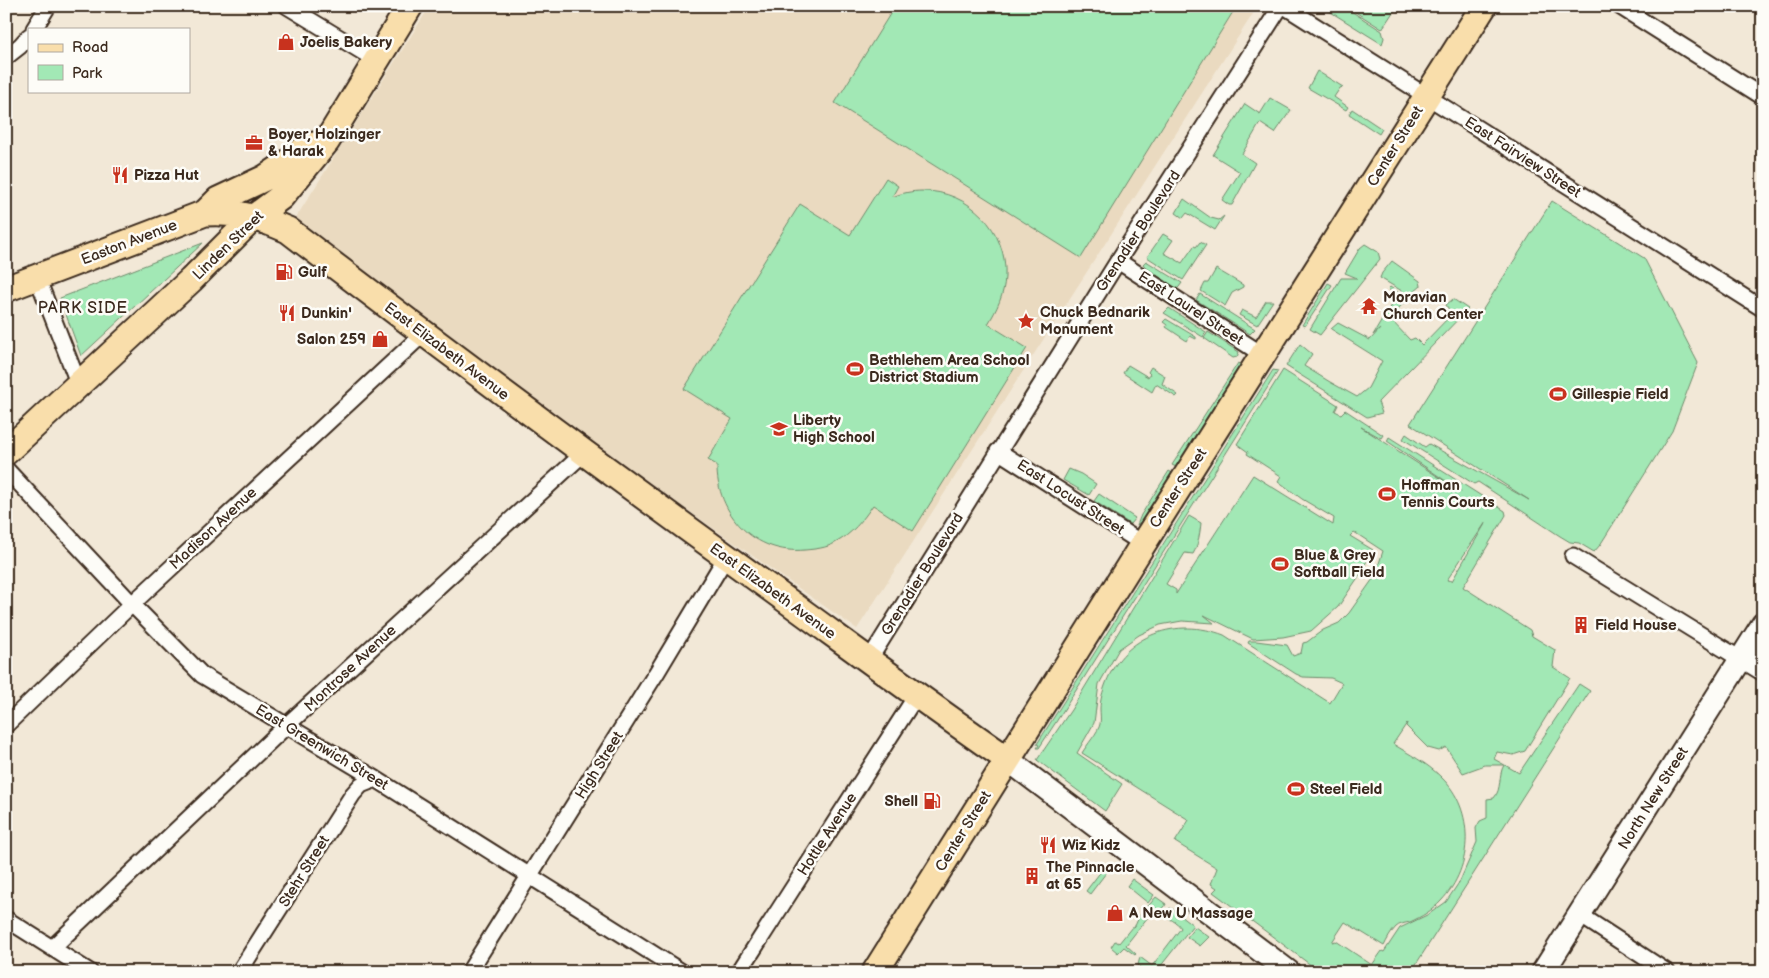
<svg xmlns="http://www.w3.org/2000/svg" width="1769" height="978" font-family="'Balsamiq Sans',sans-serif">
<rect width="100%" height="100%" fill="#f2e8d7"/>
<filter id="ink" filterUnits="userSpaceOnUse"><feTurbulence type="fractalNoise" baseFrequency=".02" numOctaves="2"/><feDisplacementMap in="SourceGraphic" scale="10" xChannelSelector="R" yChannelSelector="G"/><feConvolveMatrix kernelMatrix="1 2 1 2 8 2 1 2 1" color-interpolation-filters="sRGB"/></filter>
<g filter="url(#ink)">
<path fill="#eadac0" d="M430,6H1258L857,629L288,230Z"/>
<path fill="#a2e8b5" stroke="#6e896a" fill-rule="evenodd" d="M895,6H1235L1236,7L1081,258L835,103Z
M1321,6H1343L1382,31L1384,38L1382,44Z
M1346,6H1397L1382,29Z
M1317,71L1343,87L1340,88L1334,97L1348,107L1346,110L1308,88Z
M1270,98L1291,110L1275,133L1260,123L1242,154L1255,163L1232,205H1229L1222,200L1240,172L1213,155L1245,104L1260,114Z
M1352,109L1382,129L1379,134L1349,114Z
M886,178L898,186L892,197C902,193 912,191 922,191C969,190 1008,231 1005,277C1004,295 997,309 988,324L1027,348L913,531L873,505C863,520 852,534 835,543C826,548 816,549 805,550C755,555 716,514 717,465L708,460L732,419L684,389L800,204L850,235Z
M1184,199L1211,218L1219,220L1224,216L1215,230L1187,213L1183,218L1176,213Z
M1552,201L1644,258L1698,363L1672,431L1600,545L1594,552L1579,543L1570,542L1560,536L1478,482L1474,484L1403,439L1406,434L1425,447L1429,444L1529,500L1410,424Z
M1163,234L1173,240L1164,253L1182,263L1194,246L1196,247L1200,242L1206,245L1183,280L1147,257Z
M203,243L81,356L60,298Z
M1365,244L1378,252L1380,259L1320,335L1310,329L1341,278H1357L1345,273L1360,248Z
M1146,261L1182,283L1179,287L1177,289L1147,269L1143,264Z
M1392,261L1420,281L1421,286L1407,298L1402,291L1380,278L1382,273Z
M1216,269L1243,285V287L1232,293L1225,306L1201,291L1205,283H1208Z
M1328,283L1332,285L1305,326L1302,325Z
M1390,287L1402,295L1404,302L1390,319L1410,340L1415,338L1422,345L1452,314L1446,305L1453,299L1468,309L1378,402L1382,413L1367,417L1286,366L1300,344L1312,354L1304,366L1330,382L1357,397L1368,388L1382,361L1331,329L1338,323L1370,340L1380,329L1373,335L1397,295L1388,289Z
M1200,294L1255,329L1250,334L1196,300Z
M1266,301H1273L1257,325L1239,315L1242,310L1256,317Z
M1169,308L1206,332L1203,337L1164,313Z
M1166,319L1196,337V339L1190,336L1187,341L1166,327L1167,325L1163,322Z
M1208,332L1239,352L1237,357L1233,358L1204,338Z
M1238,363L1242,366L1178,468L1172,465Z
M1128,365L1148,377L1150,374L1148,372L1151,367L1165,376L1162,384L1178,395L1176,397L1156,384L1152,392L1123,373Z
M1273,370L1278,371L1056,722L1039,748H1037L1039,745L1037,744Z
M1283,370L1338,405L1335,411L1341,414L1345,410L1383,435L1381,438L1361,427L1462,492L1387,441L1389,437L1505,511L1506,515L1463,587L1530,630L1532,636L1555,650L1553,667L1570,678L1525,751L1513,755L1497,752L1494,759L1519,773L1579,684L1590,691L1411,972H1320L1213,892L1217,888L1211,884L1217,868L1175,842L1189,820L1082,753C1086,746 1099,731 1100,724C1101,719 1100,713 1100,709C1100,700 1103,691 1106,683C1125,634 1177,617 1224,635L1330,703L1342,683L1331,678L1303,677L1296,674L1248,643L1249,641H1256L1287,645L1293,656L1301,653L1303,643L1307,642L1323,630L1339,623L1349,613L1375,576L1383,551L1354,532L1350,536L1373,550L1357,579L1338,607L1311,631L1283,637L1253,639L1204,615L1214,623L1182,621L1160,625L1139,635L1119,649L1099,684L1094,723L1077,753L1122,784L1105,811L1037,760L1071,710L1189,516L1201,523C1200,533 1198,546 1193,554L1185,553L1166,584L1176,590V594L1253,475L1333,525L1334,518L1302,499L1278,481L1281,476L1247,454L1248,452L1237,444ZM1486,522L1452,581L1447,580ZM1407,723L1406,726L1428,748L1439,751L1446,747L1463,773L1485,765H1504C1498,775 1502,789 1494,798L1487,799V818L1480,821L1476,828L1477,842L1460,881L1446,902L1429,914L1400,928L1384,952L1382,951L1372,965L1336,941L1332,942L1345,922L1384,946C1387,940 1391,932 1396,927C1399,924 1405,923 1410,922C1421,917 1433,910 1441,901C1474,867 1475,809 1441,777C1427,763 1409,754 1393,744Z
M1069,469L1081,474L1096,484L1089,495L1063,480Z
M1169,471L1174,474L1143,520L1137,525L1141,515Z
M1099,494L1135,518L1130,524L1094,501Z
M1108,862L1112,865L1090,894L1086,891Z
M1132,879L1154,895L1148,903L1127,886Z
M1156,897L1166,904L1161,913L1155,908L1126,945L1136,954L1135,955L1124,947L1118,953L1111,947L1115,941L1119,943L1132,927L1135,926L1139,917Z
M1171,908L1193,925L1156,972H1145L1138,965L1140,957L1152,966L1181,928C1177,921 1168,920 1164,913L1168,909Z
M1195,927L1209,937L1200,946L1187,937Z"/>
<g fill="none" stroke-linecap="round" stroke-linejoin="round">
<g stroke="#3b2a1e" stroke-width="19">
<path id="minor" d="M287,6L376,60
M1284,6L1763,309
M1619,6L1763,97
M34,29L48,6
M6,57L20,46L29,36
M1118,261L1263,355
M37,277L79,385
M998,451L1143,544
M6,469L132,604L202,675L376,779L682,972
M1573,556L1763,673
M869,660L1118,261L1281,6
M6,725L132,604L423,334
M1580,915L1667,972
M6,919L90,972
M52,948L286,726L584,453
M239,972L353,794L361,785L376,779
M469,972L657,672L726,557
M739,972L916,696"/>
</g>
<g stroke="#3b2a1e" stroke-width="26">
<path id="secondary" d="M1007,759L1289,972
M1543,972L1763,624"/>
</g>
<g stroke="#3b2a1e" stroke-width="29">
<path id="primary" d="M205,213L218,200L265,178L293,159L306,147L313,145
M6,289L205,213C236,211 259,217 288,230C446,351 606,470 767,586C847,644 926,703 1007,759
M6,452L191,280L254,217L281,197L327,141L410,6
M875,972L1143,544L1484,6"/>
</g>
<use href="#minor" stroke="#fdfcf7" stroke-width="15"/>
<use href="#secondary" stroke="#fdfcf7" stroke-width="22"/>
<use href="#primary" stroke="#f9deab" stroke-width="25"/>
</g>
</g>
<defs>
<g id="shop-bare" transform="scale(1.35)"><path d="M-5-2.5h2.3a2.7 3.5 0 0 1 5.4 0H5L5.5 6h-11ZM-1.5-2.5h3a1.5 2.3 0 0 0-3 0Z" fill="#c8321e" stroke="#fdfcf7" stroke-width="2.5" paint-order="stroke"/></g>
<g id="office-bare" transform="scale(1.35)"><path d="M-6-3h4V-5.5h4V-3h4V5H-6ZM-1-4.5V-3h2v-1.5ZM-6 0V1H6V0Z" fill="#c8321e" stroke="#fdfcf7" stroke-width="2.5" paint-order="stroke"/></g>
<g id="restaurant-bare" transform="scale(1.35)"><path d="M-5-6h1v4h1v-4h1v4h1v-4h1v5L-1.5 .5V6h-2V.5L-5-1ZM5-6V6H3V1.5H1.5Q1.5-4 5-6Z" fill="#c8321e" stroke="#fdfcf7" stroke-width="2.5" paint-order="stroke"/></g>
<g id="fuel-bare" transform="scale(1.35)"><path d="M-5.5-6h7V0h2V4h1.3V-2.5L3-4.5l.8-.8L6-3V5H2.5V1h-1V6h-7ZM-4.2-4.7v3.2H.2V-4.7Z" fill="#c8321e" stroke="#fdfcf7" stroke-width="2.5" paint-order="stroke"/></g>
<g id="temple-bare" transform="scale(1.35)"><path d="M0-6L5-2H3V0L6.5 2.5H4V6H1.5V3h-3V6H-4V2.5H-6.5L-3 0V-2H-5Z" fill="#c8321e" stroke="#fdfcf7" stroke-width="2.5" paint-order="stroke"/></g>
<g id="sight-bare" transform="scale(1.35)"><path d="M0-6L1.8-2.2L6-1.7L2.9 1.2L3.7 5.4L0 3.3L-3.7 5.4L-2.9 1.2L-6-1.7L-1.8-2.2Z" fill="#c8321e" stroke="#fdfcf7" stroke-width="2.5" paint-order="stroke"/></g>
<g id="stadium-bare" transform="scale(1.35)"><path d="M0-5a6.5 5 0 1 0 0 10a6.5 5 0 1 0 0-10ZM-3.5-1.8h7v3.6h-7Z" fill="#c8321e" stroke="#fdfcf7" stroke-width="2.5" paint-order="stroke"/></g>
<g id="school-bare" transform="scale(1.35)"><path d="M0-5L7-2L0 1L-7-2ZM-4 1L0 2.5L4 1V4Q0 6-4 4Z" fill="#c8321e" stroke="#fdfcf7" stroke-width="2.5" paint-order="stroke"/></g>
<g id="building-bare" transform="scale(1.35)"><path d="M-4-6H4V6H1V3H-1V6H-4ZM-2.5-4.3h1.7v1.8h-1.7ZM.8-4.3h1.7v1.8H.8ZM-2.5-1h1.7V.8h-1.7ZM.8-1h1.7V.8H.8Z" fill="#c8321e" stroke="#fdfcf7" stroke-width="2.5" paint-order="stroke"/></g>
</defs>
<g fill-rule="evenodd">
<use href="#shop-bare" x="286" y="42"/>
<use href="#office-bare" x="254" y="143"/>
<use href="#restaurant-bare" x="120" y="175"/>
<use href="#fuel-bare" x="284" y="272"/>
<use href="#temple-bare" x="1369" y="306"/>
<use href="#restaurant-bare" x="287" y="313"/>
<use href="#sight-bare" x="1026" y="321"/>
<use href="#shop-bare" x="380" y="339"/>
<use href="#stadium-bare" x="855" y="369"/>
<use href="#stadium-bare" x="1558" y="394"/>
<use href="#school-bare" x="779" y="429"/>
<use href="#stadium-bare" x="1387" y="494"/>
<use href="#stadium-bare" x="1280" y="564"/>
<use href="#building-bare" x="1581" y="625"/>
<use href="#stadium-bare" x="1296" y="789"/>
<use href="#fuel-bare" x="932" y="801"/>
<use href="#restaurant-bare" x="1048" y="845"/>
<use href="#building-bare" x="1032" y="876"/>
<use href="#shop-bare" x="1115" y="913"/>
</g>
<g text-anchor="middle" stroke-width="5" stroke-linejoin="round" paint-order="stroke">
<g font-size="15" font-weight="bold" fill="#3b2a1e" stroke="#fdfcf7" text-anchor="start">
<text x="300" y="47">Joelis Bakery</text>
<text x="268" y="139">Boyer, Holzinger<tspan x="268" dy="17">&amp; Harak</tspan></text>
<text x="134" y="180">Pizza Hut</text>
<text x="298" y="277">Gulf</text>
<text x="1383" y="302">Moravian<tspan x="1383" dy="17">Church Center</tspan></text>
<text x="1040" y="317">Chuck Bednarik<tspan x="1040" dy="17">Monument</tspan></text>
<text x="301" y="318">Dunkin'</text>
<text x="366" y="344" text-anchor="end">Salon 259</text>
<text x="869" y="365">Bethlehem Area School<tspan x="869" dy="17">District Stadium</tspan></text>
<text x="1572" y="399">Gillespie Field</text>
<text x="793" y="425">Liberty<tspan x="793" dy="17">High School</tspan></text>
<text x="1401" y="490">Hoffman<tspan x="1401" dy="17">Tennis Courts</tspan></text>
<text x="1294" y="560">Blue &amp; Grey<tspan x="1294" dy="17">Softball Field</tspan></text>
<text x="1595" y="630">Field House</text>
<text x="1310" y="794">Steel Field</text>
<text x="918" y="806" text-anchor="end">Shell</text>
<text x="1062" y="850">Wiz Kidz</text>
<text x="1046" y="872">The Pinnacle<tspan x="1046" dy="17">at 65</tspan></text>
<text x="1129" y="918">A New U Massage</text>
</g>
<g font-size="15" fill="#3b2a1e" stroke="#fdfcf7">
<text transform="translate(1395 146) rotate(-58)" y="5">Center Street</text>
<text transform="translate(1523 157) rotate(33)" y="5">East Fairview Street</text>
<text transform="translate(1138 231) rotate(-57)" y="5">Grenadier Boulevard</text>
<text transform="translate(129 242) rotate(-21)" y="5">Easton Avenue</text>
<text transform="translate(228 245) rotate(-44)" y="5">Linden Street</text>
<text transform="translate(1191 308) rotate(33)" y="5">East Laurel Street</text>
<text transform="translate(447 351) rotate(37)" y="5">East Elizabeth Avenue</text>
<text transform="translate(1178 488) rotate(-57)" y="5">Center Street</text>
<text transform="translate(1071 497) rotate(33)" y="5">East Locust Street</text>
<text transform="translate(213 528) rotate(-43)" y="5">Madison Avenue</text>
<text transform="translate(922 574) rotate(-58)" y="5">Grenadier Boulevard</text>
<text transform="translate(773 591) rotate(36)" y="5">East Elizabeth Avenue</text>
<text transform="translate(350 668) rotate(-43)" y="5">Montrose Avenue</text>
<text transform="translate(322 747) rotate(31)" y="5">East Greenwich Street</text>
<text transform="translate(599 765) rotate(-58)" y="5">High Street</text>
<text transform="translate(1653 798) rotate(-58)" y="5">North New Street</text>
<text transform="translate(963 831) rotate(-58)" y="5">Center Street</text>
<text transform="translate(827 834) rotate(-57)" y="5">Hottle Avenue</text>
<text transform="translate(304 871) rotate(-58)" y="5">Stehr Street</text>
</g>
<g font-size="16" letter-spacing="1" fill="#3b2a1e" stroke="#fdfcf7">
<text x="83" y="313">PARK SIDE</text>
</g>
</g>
<rect width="1769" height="978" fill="none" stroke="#fdfcf7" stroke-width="25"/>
<rect x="12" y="12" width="1744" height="953" fill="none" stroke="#3b2a1e" stroke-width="2" filter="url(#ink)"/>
<rect x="28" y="28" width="162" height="65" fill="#fdfcf7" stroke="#afa8a0"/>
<rect x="38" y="44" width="25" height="8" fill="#f9deab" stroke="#afa8a0"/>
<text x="72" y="52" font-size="15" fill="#3b2a1e">Road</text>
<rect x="38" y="65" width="25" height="15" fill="#a2e8b5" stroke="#afa8a0"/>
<text x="72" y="78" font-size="15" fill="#3b2a1e">Park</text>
</svg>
